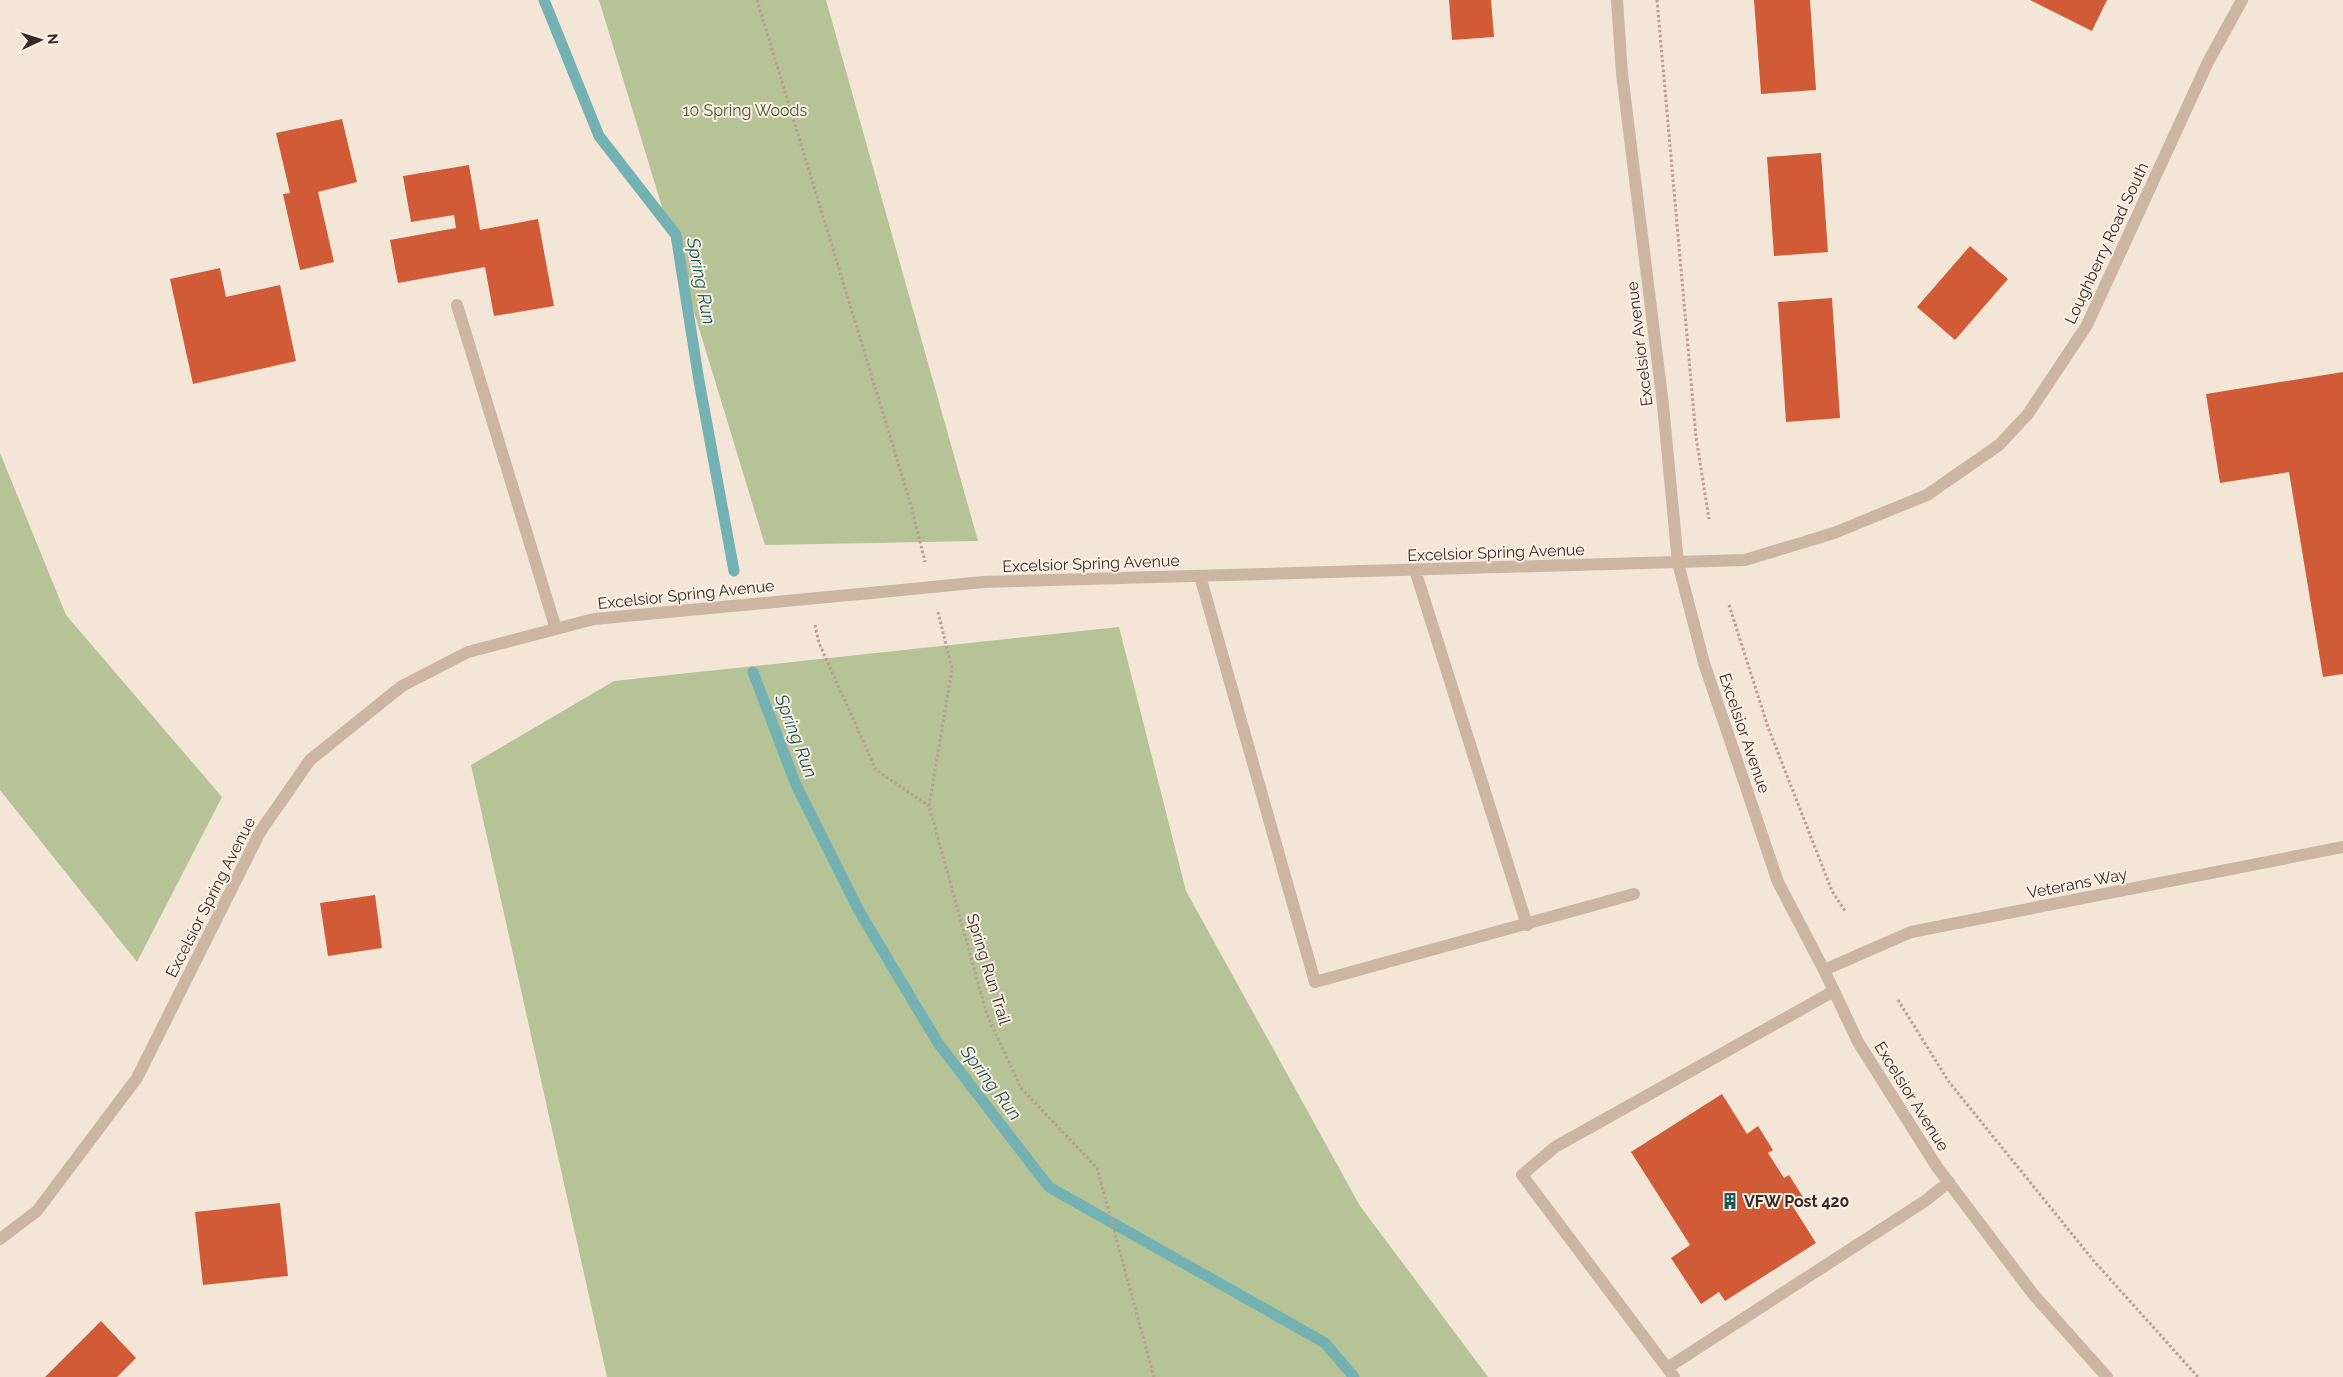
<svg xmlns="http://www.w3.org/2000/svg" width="2343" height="1377" font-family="Raleway,sans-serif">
<rect width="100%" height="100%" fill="#f3e6d7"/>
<path fill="#b5c396" d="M599,0H826L978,541L765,545Z
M0,453L66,615L222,797L137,962L0,790Z
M1119,627L1186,891L1360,1206L1488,1377H607L471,765L614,681Z"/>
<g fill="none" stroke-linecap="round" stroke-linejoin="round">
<path stroke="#74b1b3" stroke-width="11" d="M544,0L599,136L676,235L699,381L734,571
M753,672L796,785L859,911L938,1043L1049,1187L1325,1343L1354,1377"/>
</g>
<path fill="#d15a37" d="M1449,0H1491L1494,37L1452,40Z
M1754,0H1810L1816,90L1761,94Z
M2030,0H2107L2092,31Z
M342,119L357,182L318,192L334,262L300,270L283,194L290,193L276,133Z
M1821,153L1828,252L1774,256L1767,157Z
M469,165L480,230L538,219L554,306L494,316L485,267L398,283L390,240L456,228L454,215L411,222L403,176Z
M1970,246L2008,279L1955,340L1917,307Z
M220,268L226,297L280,285L296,361L193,384L170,279Z
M1832,298L1840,418L1786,422L1778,302Z
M2343,372V674L2323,677L2289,472L2220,483L2206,394Z
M375,895L382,948L328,956L320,903Z
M1722,1094L1747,1134L1758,1126L1773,1150L1768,1153L1784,1178L1789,1175L1803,1197L1792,1205L1816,1243L1725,1301L1719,1292L1701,1304L1671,1258L1690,1245L1631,1152Z
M280,1203L288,1276L203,1285L195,1212Z
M101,1321L136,1358L117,1377H45Z"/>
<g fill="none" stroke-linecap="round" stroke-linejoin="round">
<path stroke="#b89e8c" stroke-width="3" stroke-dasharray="2.5 2.5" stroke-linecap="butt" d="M757,0L911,505L925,562
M1657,0L1696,437L1709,519
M1729,605L1768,727L1832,891L1845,911
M938,612L952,669L929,806L987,1015L1021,1088L1097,1168L1154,1377
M815,625L819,643L876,770L929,806
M1898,1000L1949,1082L2093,1260L2198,1377"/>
<path stroke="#ccb5a2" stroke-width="12" d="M457,305L556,629
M1667,1368L1925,1201L1949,1182
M1674,1377L1522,1175L1555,1147L1834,991"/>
<path stroke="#ccb5a2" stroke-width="12" d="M1415,570L1527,925
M1200,576L1315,982L1634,894
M983,582L1745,560L1834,533L1927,495L1999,445L2028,414L2087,325L2208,62L2242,0
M1824,970L1858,1042L1937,1167L2033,1294L2107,1377
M0,1239L37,1211L137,1078L260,832L310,760L402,686L468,652L594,619L881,592"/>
<path stroke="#ccb5a2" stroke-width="12" d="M1617,0L1622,74L1663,405L1678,563L1704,663L1778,882L1824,970L1911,932L2343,847"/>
<path stroke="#ccb5a2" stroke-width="12" d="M881,592L983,582"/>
</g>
<defs>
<g id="building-bare" transform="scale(1.35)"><path d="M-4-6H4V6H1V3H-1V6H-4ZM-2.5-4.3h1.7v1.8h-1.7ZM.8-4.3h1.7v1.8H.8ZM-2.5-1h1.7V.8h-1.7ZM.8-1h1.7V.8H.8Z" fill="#17585b" stroke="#fbf0e4" stroke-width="2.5" paint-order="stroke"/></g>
</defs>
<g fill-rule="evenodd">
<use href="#building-bare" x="1730" y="1201"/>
</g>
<g text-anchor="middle" stroke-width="4" stroke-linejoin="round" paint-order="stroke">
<g font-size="16" fill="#465727" stroke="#fbf0e4">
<text x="745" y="116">10 Spring Woods</text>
</g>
<g font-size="16" fill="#362a25" stroke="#fbf0e4">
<text transform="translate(2106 243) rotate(-65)" y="6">Loughberry Road South</text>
<text transform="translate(1639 344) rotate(-97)" y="6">Excelsior Avenue</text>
<text transform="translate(1496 552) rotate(-2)" y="6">Excelsior Spring Avenue</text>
<text transform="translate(1091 563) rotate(-2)" y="6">Excelsior Spring Avenue</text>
<text transform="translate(686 594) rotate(-6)" y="6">Excelsior Spring Avenue</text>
<text transform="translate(1745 733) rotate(71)" y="6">Excelsior Avenue</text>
<text transform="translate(2077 883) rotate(-11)" y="6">Veterans Way</text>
<text transform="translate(210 897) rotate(-63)" y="6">Excelsior Spring Avenue</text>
<text transform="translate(989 969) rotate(73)" y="6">Spring Run Trail</text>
<text transform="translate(1912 1096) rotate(58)" y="6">Excelsior Avenue</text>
</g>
<g font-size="16" font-weight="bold" fill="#362a25" stroke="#fbf0e4" text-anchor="start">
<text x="1744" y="1207">VFW Post 420</text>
</g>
<g font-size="18" font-style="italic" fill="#17585b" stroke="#fbf0e4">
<text transform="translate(701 281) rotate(79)" y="6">Spring Run</text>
<text transform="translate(796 736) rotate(69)" y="6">Spring Run</text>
<text transform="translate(991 1083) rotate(53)" y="6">Spring Run</text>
</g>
</g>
<g transform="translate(40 40) rotate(86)" stroke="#fbf0e4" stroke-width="4" paint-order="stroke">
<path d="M0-4L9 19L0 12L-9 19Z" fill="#362a25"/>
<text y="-8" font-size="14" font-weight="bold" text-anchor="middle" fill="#362a25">N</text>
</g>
</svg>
